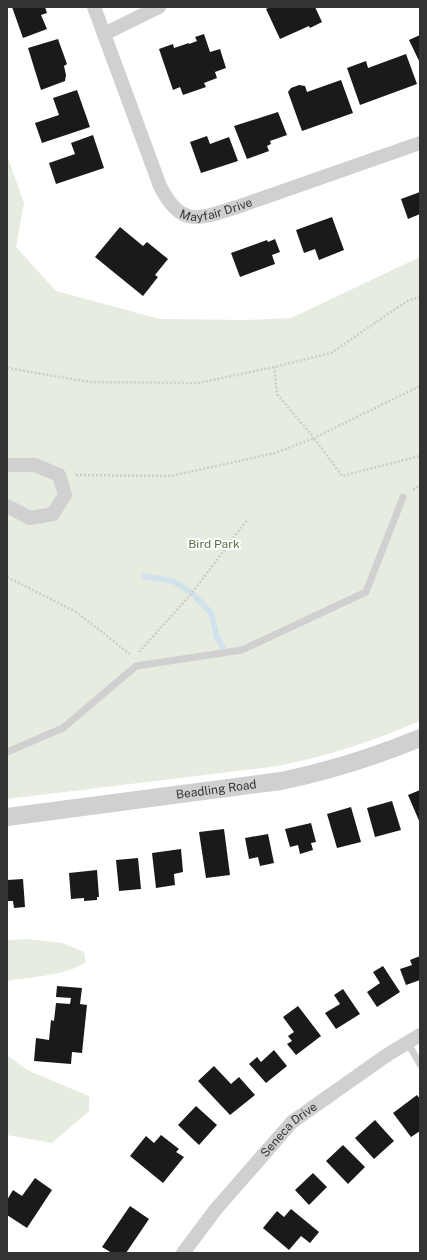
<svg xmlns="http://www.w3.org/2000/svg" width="427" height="1260" font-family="'Public Sans',sans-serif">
<rect width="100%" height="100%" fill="#fff"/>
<path fill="#e6ecdf" d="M7,156L24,203L16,247L56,291L160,319L246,320L291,318L420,257V721C373,741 328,756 278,766L7,799Z
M27,939L63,943L84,952L86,962C63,977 33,976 7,981V940Z
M7,1055L27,1070L89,1096V1111L52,1143L7,1135Z"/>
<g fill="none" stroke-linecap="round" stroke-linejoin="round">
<path stroke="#cfe2ee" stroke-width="5.5" d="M144,576L173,581L192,593L211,613L217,638L223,647"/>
</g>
<path fill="#1a1a1a" d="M12,7H45L47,13L41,15L47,29L23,38Z
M270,7H315L322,22L310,28L309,26L280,39L266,9Z
M204,34L210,52L220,49L226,68L215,72L217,78L204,83L206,87L183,95L180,87L173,90L159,49L173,44L174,48L189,43V44L197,41L195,37Z
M420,35V63L409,40Z
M58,39L67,64L64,66L66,75L65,81L41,90L28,48Z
M406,54L417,84L360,105L347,68L366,61L368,68Z
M341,80L353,113L302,131L288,92L291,88L299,85L305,86L307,92Z
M77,90L90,127L42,143L35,123L59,115L53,98Z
M278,112L287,135L270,141L271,144L267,146L269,151L247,159L234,126Z
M93,135L104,168L56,184L49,163L75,154L71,143Z
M207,136L210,144L229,137L238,161L201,173L190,142Z
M420,192V214L408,219L401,199Z
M332,217L344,250L319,260L315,249L304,253L296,230Z
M120,227L143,246L147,242L168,259L155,275L158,277L143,296L95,257Z
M275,239L280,252L272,255L275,264L240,277L231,253L267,240L268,242Z
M420,790V823L408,795Z
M392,801L401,830L375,837L367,808Z
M351,807L361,842L337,848L327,814Z
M311,823L316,842L311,843L313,850L300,854L298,845L290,847L285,829Z
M224,829L230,875L206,878L199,832Z
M268,834L274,863L260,866L258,857L249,859L245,838Z
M181,849L183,872L174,874L175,885L156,888L152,853Z
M138,858L141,889L119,891L116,860Z
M97,870L99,897H97V900L84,901V898L71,899L69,873Z
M23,879L25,907L14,908L13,901H7V880Z
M420,956V980L406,985L400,969L412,965L410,960Z
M383,966L400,992L377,1007L367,992L380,983L373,972Z
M57,986L82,988L80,1004L87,1005L82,1053L72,1052L71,1064L34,1061L36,1038L49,1040L51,1020L54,1021L56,1003L70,1004L71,998L56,997Z
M343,989L360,1014L336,1029L325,1013L340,1004L334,995Z
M298,1006L321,1036L296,1055L287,1044L292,1041L288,1036L294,1032L283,1017Z
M274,1050L287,1066L266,1083L249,1064L257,1057L261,1062Z
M214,1066L231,1084L239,1077L255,1095L230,1115L198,1081Z
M417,1095L420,1099V1131L411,1137L393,1113Z
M196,1106L217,1125L199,1145L178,1125Z
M375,1120L394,1141L374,1159L355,1138Z
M161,1135L179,1149L176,1152L184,1157L163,1183L130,1156L146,1136L154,1143Z
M343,1145L365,1167L348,1184L326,1161Z
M313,1173L327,1187L309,1205L295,1190Z
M35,1178L52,1190L27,1228L7,1215V1200L13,1190L22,1196Z
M130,1206L149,1219L126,1253H112L102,1247Z
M291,1209L319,1232L310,1243L301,1236L289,1250L263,1228L277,1211L284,1217Z"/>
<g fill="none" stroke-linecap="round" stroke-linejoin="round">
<path stroke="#cdcdcd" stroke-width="2.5" stroke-dasharray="2 2" stroke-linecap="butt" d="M420,297L407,301L331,353L274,367L277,394L314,438L420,386
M7,368L90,382L198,383L274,367
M76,475L171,476L275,453L314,438L342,476L420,456
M413,490L420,485
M7,577L76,612L130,654
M139,652L192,593L247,520"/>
<path stroke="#d0d0d0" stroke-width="7" d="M7,752L63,728L136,666L242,650L366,592L403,497
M407,1042L420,1064"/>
<g stroke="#d0d0d0" stroke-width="14">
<path id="s1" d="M94,7L160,186C181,228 198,219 237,207L420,143"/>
<path d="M104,34L159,7"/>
<path d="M7,465H35L59,475L65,495L53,514L30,518L7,506"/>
<path id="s2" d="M183,1253L216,1209L292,1122L387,1055L420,1035"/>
</g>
<path stroke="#d0d0d0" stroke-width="18" id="s3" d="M7,817L281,781C329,771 374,757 420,738"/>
</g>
<g text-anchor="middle" stroke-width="4" stroke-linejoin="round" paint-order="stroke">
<g font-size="12" fill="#333" stroke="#fff">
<text dy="4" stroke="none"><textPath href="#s1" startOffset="262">Mayfair Drive</textPath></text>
<text dy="4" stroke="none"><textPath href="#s3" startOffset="211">Beadling Road</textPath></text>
<text dy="4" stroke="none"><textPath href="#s2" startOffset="163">Seneca Drive</textPath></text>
</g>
<g font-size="12" fill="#56703f" stroke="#fff">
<text x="214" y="548">Bird Park</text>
</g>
</g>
<rect width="427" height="1260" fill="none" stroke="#333333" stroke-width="16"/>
</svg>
